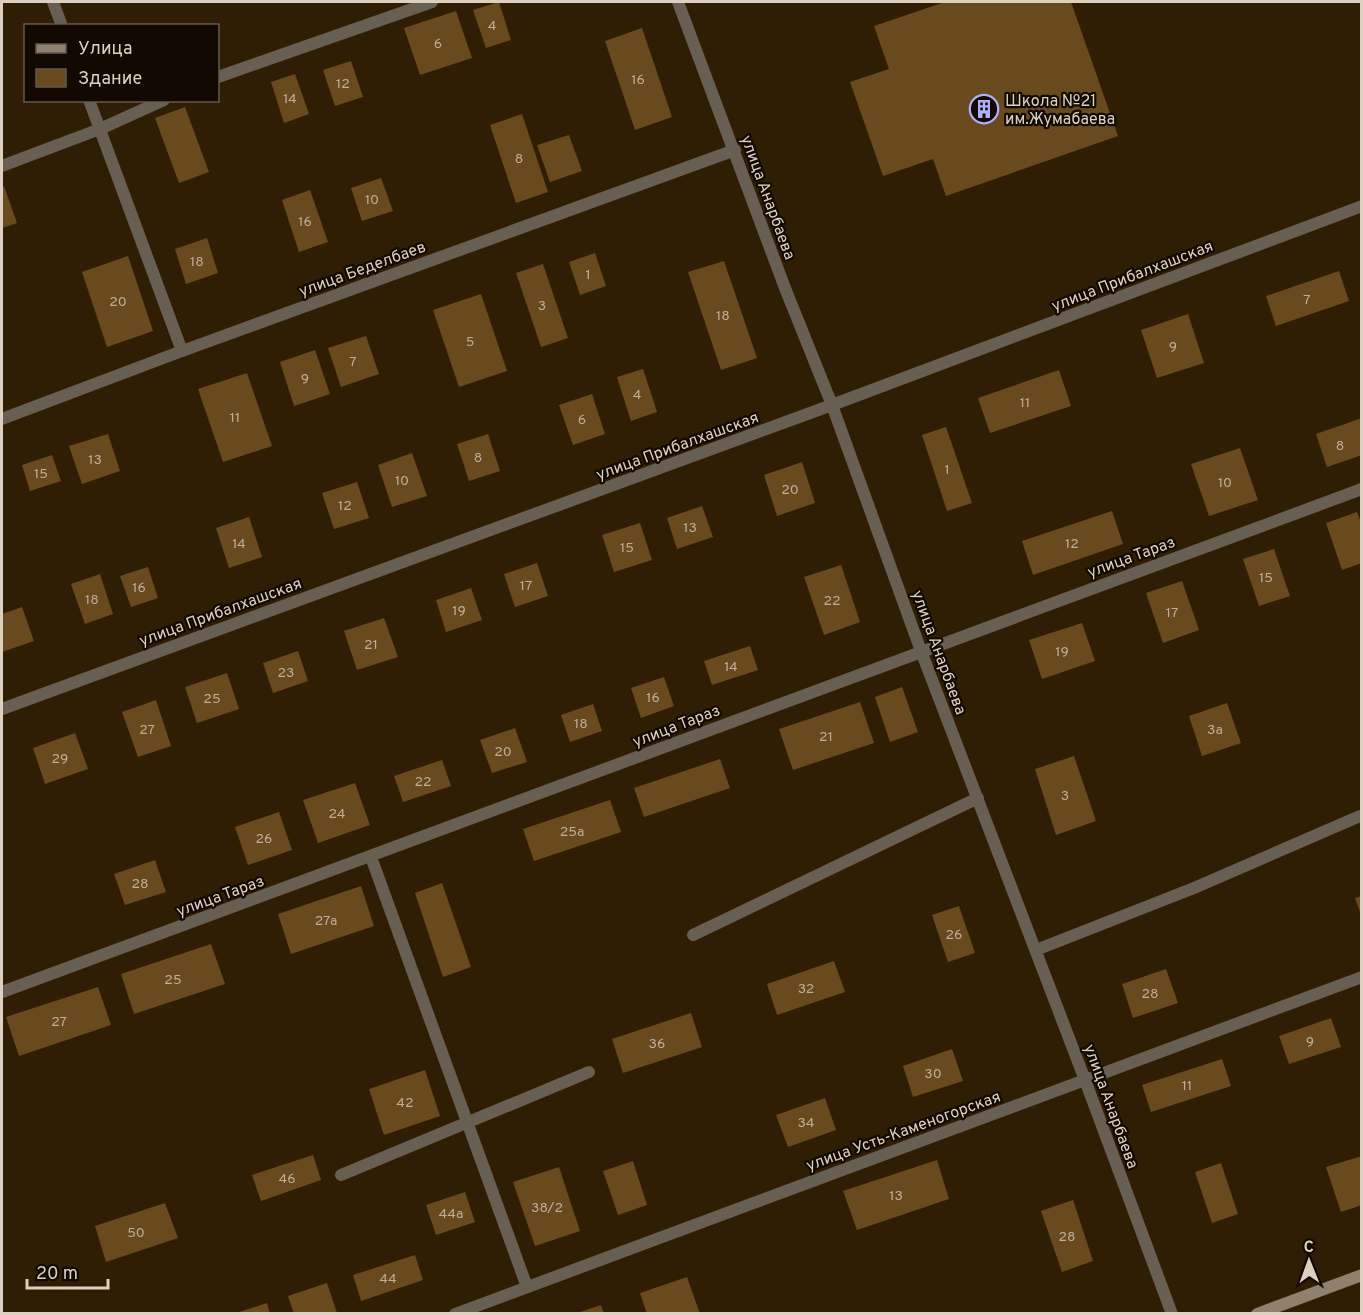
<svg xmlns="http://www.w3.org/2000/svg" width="1363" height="1315" font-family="Overpass,sans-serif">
<rect width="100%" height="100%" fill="#301e04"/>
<path fill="#694a1e" d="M499,2L511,40L486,48L473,10Z
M945,2H1071L1118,136L946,196L933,159L883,176L850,82L889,69L874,26Z
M456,11L472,58L420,75L404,28Z
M642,28L672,117L635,130L605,41Z
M351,61L363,97L335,106L323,70Z
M295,74L309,114L284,123L271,82Z
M185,107L209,172L179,183L155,118Z
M522,114L548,192L516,203L490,125Z
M569,135L582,171L550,182L537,145Z
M381,178L393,211L362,221L351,188Z
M4,186L17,223L2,228V187Z
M310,190L328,242L299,252L282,200Z
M207,238L218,273L186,284L175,249Z
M595,253L606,286L580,295L569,262Z
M128,256L153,331L107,347L82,272Z
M724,261L757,358L721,370L688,272Z
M543,264L568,338L541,347L516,273Z
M1339,271L1349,301L1276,326L1266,296Z
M481,294L507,371L459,387L433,310Z
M1188,314L1204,363L1157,378L1141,330Z
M366,336L379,374L341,387L328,348Z
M315,350L330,394L294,406L280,362Z
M643,369L657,412L631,421L617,377Z
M1059,370L1071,406L990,433L978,398Z
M247,373L272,446L223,462L198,389Z
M592,394L605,434L573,445L559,405Z
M1362,418V455L1327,467L1316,434Z
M946,427L972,503L947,511L922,435Z
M108,434L120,471L82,484L69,446Z
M488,434L500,471L469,481L457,444Z
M1240,448L1258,500L1209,516L1191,464Z
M412,453L427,496L392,507L378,465Z
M52,455L61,481L30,491L22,465Z
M802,462L815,503L777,516L764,475Z
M357,482L369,518L334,529L322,493Z
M702,506L713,537L677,549L667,518Z
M1112,511L1123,544L1033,575L1022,541Z
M1357,512L1362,525V563L1342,570L1326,523Z
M249,517L262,557L229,568L216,528Z
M640,523L652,560L614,572L602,535Z
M1274,549L1290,596L1259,606L1243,559Z
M537,563L548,596L515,607L504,574Z
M841,565L860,622L824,635L804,577Z
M148,567L158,598L131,607L120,576Z
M100,574L113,614L85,624L71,584Z
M1182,581L1199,630L1163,643L1146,593Z
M471,588L482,620L446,632L436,600Z
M22,607L34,641L2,652V614Z
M384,618L398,657L357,670L344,631Z
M1082,623L1095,661L1042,679L1029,640Z
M750,646L758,670L712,685L704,661Z
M298,651L308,681L273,693L263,663Z
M227,673L239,709L197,723L185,687Z
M664,677L674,706L641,718L631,688Z
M902,687L918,732L890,742L875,697Z
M156,700L171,746L138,757L122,712Z
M860,702L874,743L793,770L779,729Z
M1227,703L1241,743L1202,756L1189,716Z
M593,704L602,731L570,742L561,715Z
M515,728L527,762L492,773L480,740Z
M75,733L88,769L45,784L33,748Z
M1074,756L1096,821L1056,835L1035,769Z
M720,759L730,788L644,817L634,788Z
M442,760L451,786L403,802L394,776Z
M355,783L370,825L318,843L303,800Z
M610,800L621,832L534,861L523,829Z
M279,812L292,850L248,865L235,827Z
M155,860L166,892L125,905L114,874Z
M442,883L471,967L443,977L415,893Z
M361,886L374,926L291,954L278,914Z
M1362,896V915H1361L1355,898Z
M959,906L975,953L948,962L932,915Z
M211,944L225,984L134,1014L121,974Z
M834,961L845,992L777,1015L767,984Z
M1166,969L1178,1003L1133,1018L1122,984Z
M98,987L111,1025L19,1056L6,1017Z
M691,1013L702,1047L623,1073L612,1039Z
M1331,1018L1341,1047L1289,1064L1279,1036Z
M952,1049L963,1081L913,1097L903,1066Z
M1222,1059L1231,1086L1151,1112L1142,1085Z
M425,1070L440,1116L384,1135L369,1089Z
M825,1098L836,1130L788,1147L776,1115Z
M313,1155L321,1180L261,1201L252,1175Z
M1362,1156V1205L1341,1212L1326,1167Z
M937,1160L949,1199L857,1230L843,1191Z
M633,1161L647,1205L618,1215L603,1171Z
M1221,1163L1238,1214L1212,1223L1195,1172Z
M559,1167L580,1231L535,1246L513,1182Z
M465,1192L475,1222L436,1235L426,1205Z
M1073,1200L1093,1261L1062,1272L1041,1211Z
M165,1203L178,1238L106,1262L95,1226Z
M415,1255L423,1280L361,1301L353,1275Z
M687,1277L700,1314H647L640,1293Z
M327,1283L337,1313L294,1314L288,1296Z
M267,1303L270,1314H236V1313Z
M601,1305L604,1314H577V1313Z"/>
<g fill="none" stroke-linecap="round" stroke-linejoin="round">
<path stroke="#685f53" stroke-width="12" d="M53,2L62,26
M89,100L182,351
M371,857L527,1287
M693,935L978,798
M1036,950L1194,888L1360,816
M341,1175L589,1072"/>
<path stroke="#685f53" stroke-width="12" d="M678,2L785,288L832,405L921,651L1085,1080L1172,1314
M218,77L432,2
M2,166L100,129L164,100
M2,419L182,351L735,150
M2,709L832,405L1362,206
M2,992L1362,489
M455,1314L1362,977"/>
<path stroke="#90816f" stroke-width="12" d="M1257,1314L1362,1275"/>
</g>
<defs>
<g id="building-ring" transform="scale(1.5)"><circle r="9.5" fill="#120a02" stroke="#afaefa" stroke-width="1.5"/><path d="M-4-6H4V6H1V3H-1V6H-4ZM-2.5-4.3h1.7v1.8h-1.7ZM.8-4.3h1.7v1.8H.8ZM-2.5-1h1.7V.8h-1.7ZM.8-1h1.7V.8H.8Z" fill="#afaefa"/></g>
</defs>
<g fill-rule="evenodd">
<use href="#building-ring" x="984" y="109"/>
</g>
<g text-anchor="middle" stroke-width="4.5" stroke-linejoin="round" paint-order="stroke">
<g font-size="14" fill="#bfae98">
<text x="492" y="30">4</text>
<text x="438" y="48">6</text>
<text x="638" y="84">16</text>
<text x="343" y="88">12</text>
<text x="290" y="103">14</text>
<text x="519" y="163">8</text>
<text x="372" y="204">10</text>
<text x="305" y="226">16</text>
<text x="197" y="266">18</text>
<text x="588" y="279">1</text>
<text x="1307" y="304">7</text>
<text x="118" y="306">20</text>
<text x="542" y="310">3</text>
<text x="723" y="320">18</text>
<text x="470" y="346">5</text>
<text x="1173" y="351">9</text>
<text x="353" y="366">7</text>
<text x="305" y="383">9</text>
<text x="637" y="399">4</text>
<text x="1025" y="407">11</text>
<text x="235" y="422">11</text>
<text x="582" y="424">6</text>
<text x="1340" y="450">8</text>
<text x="478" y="462">8</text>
<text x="95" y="464">13</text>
<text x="947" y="474">1</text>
<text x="41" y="478">15</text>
<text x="402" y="485">10</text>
<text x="1225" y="487">10</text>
<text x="790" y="494">20</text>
<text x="345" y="510">12</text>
<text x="690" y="532">13</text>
<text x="239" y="548">14</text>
<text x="1072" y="548">12</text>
<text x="627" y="552">15</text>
<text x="1266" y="582">15</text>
<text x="526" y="590">17</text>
<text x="139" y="592">16</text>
<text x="92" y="604">18</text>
<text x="832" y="605">22</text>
<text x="459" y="615">19</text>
<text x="1172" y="617">17</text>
<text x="371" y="649">21</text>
<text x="1062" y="656">19</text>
<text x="731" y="671">14</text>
<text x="286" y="677">23</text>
<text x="653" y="702">16</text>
<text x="212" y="703">25</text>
<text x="581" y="728">18</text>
<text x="147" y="734">27</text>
<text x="1215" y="734">3а</text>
<text x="826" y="741">21</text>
<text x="503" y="756">20</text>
<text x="60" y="763">29</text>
<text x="423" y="786">22</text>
<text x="1065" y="800">3</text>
<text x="337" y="818">24</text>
<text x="572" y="836">25а</text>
<text x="264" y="843">26</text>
<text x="140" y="888">28</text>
<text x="326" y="925">27а</text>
<text x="954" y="939">26</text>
<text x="173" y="984">25</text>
<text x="806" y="993">32</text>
<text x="1150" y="998">28</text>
<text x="59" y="1026">27</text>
<text x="1310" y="1046">9</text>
<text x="657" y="1048">36</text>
<text x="933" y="1078">30</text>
<text x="1187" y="1090">11</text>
<text x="405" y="1107">42</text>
<text x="806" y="1127">34</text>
<text x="287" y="1183">46</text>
<text x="896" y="1200">13</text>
<text x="547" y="1212">38/2</text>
<text x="451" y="1218">44а</text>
<text x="136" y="1237">50</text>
<text x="1067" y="1241">28</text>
<text x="388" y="1283">44</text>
</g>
<g font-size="16" fill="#dcd0c1" stroke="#120a02" text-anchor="start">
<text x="1005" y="106">Школа №21<tspan x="1005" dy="18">им.Жумабаева</tspan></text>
</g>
<g font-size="16" fill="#dcd0c1" stroke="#120a02">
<text transform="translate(769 197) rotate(70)" y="6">улица Анарбаева</text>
<text transform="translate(362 268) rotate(-20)" y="6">улица Беделбаев</text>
<text transform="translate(1132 275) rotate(-21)" y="6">улица Прибалхашская</text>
<text transform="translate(677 445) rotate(-20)" y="6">улица Прибалхашская</text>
<text transform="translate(1131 556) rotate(-20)" y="6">улица Тараз</text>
<text transform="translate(220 611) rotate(-20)" y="6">улица Прибалхашская</text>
<text transform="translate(940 652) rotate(70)" y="6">улица Анарбаева</text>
<text transform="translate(676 725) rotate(-21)" y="6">улица Тараз</text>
<text transform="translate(220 895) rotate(-20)" y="6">улица Тараз</text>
<text transform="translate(1112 1106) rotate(70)" y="6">улица Анарбаева</text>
<text transform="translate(903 1130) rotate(-20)" y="6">улица Усть-Каменогорская</text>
</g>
</g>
<rect width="1363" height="1315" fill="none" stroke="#dcd0c1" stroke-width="6"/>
<rect x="24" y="24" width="195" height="78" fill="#120a02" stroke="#63594e" stroke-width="1.5"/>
<rect x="36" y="44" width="30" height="9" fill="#90816f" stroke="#63594e" stroke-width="1.5"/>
<text x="78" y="54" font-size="18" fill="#dcd0c1">Улица</text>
<rect x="36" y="69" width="30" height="18" fill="#694a1e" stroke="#63594e" stroke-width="1.5"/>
<text x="78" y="84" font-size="18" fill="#dcd0c1">Здание</text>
<g transform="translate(1309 1261) rotate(359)" stroke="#120a02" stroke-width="4.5" paint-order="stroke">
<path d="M0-4.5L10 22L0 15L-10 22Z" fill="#dcd0c1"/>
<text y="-9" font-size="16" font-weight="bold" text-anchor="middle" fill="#dcd0c1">С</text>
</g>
<path d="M27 1279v9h81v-9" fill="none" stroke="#dcd0c1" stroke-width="3"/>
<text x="36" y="1279" font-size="18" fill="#dcd0c1" stroke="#120a02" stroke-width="4.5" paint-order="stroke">20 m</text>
</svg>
